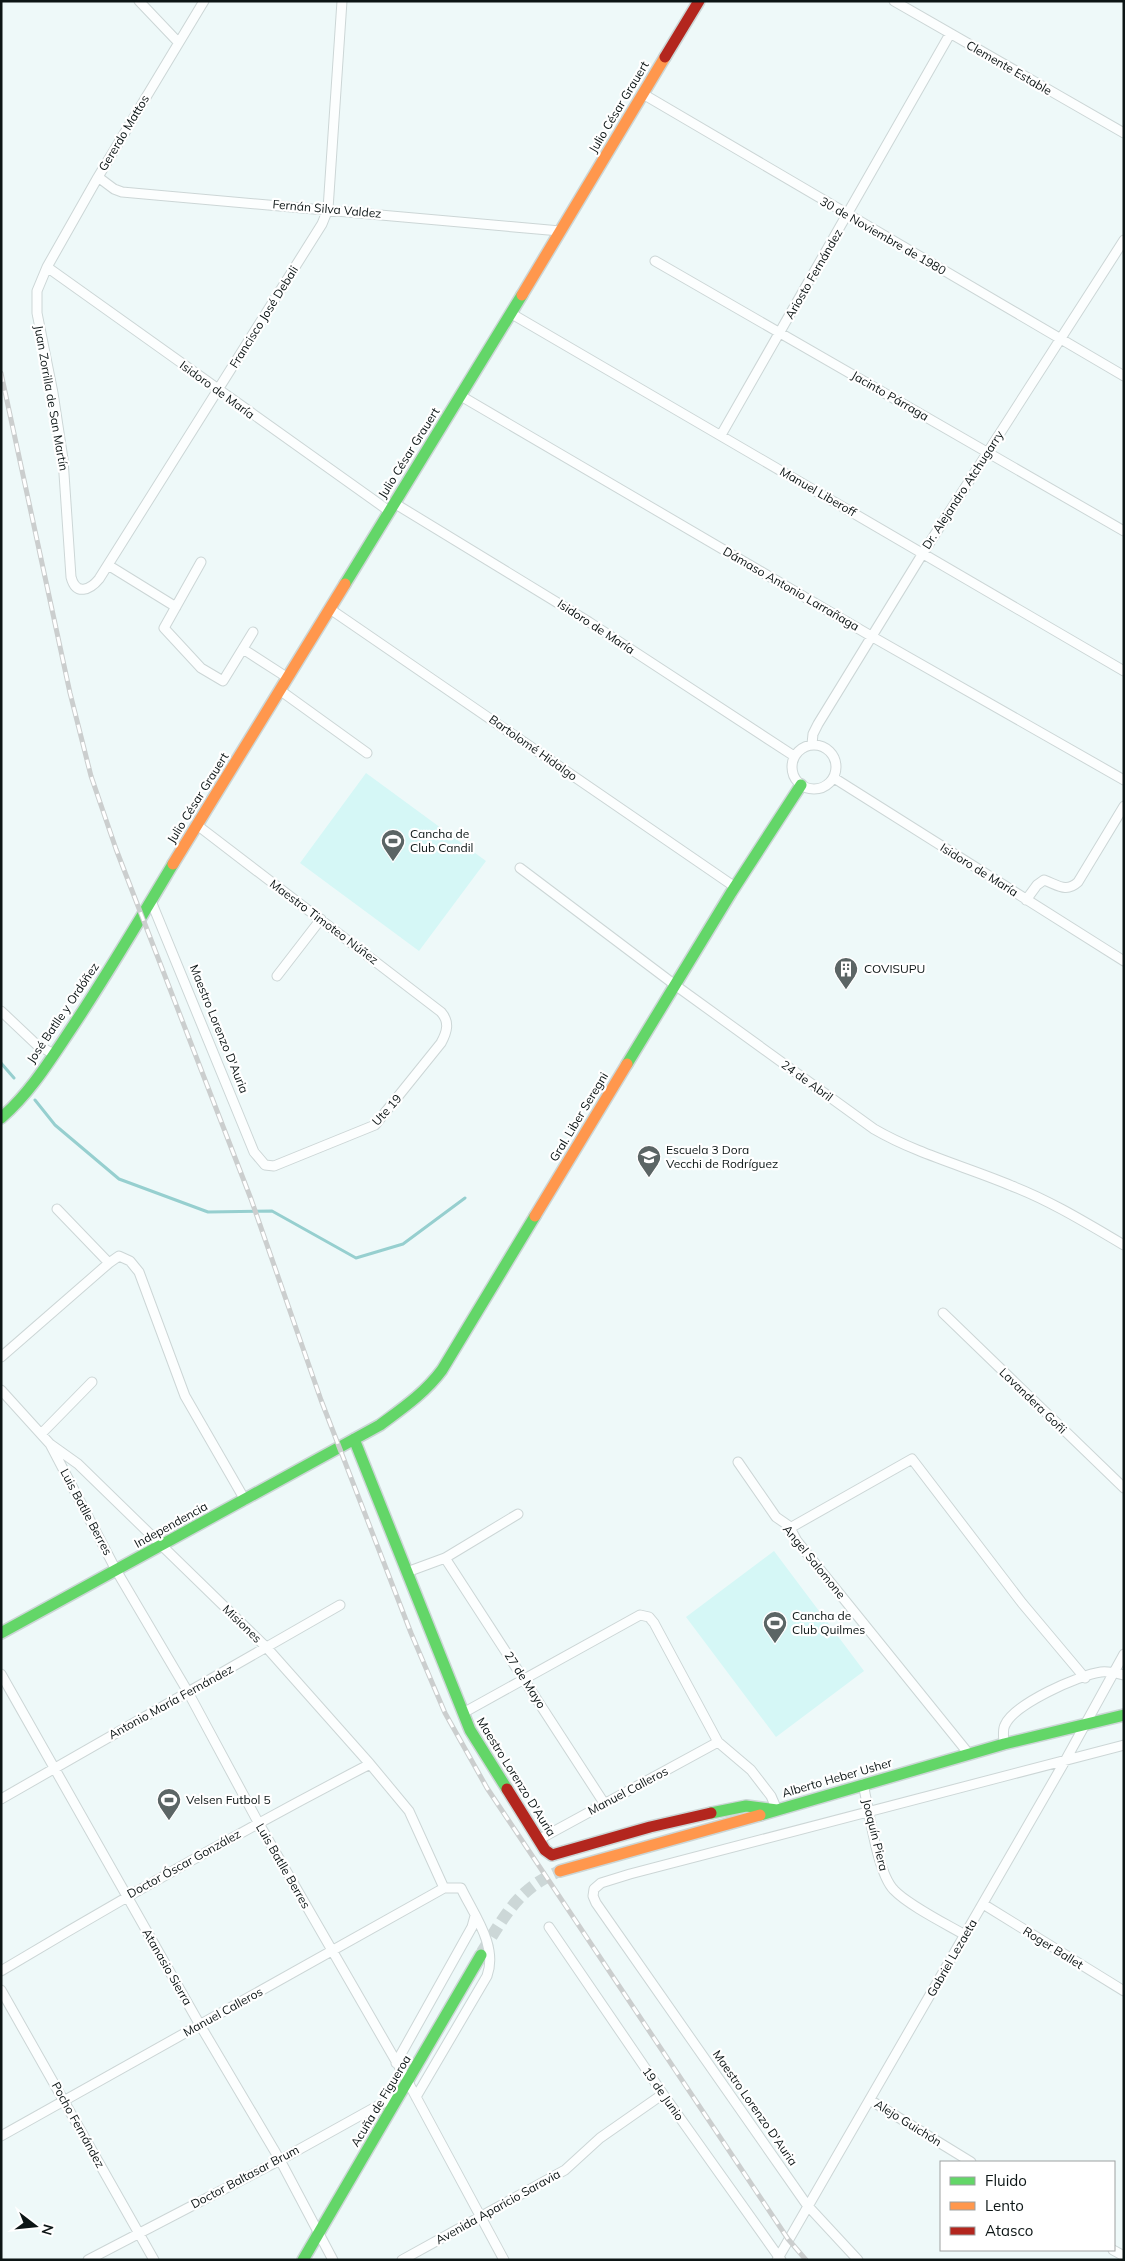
<svg xmlns="http://www.w3.org/2000/svg" width="1125" height="2261" font-family="Mulish,sans-serif">
<rect width="100%" height="100%" fill="#eef9f9"/>
<path fill="#d5f7f6" d="M366,773L486,861L419,951L300,863Z
M774,1551L864,1671L776,1737L686,1617Z"/>
<g fill="none" stroke-linecap="round" stroke-linejoin="round">
<path stroke="#96cfcf" stroke-width="3" d="M1,1063L14,1078
M35,1100L55,1125L119,1179L208,1212L272,1211L356,1258L403,1244L465,1198"/>
<path stroke="#ccd7d7" stroke-width="12" stroke-dasharray="12 6" stroke-linecap="butt" d="M482,1952C505,1916 518,1888 560,1871"/>
<g stroke="#ccd6d6" stroke-width="11">
<path id="street" d="M139,1L178,42
M204,1L98,177L47,267L37,291V313L53,393L63,459L71,577C76,596 90,590 99,579L322,224L328,209L342,1
M894,1L1124,133
M643,94L1124,376
M98,177L114,189L122,192L560,231
M655,261L1124,531
M47,267L389,511
M512,314L1124,671
M461,396L871,636L1124,780
M721,435L950,34
M394,503L589,622L794,756
M201,562L164,628L201,668L223,681L253,632
M108,565L176,607
M330,609L735,887
M243,649L288,678
M281,691L367,753
M812,744L813,734L818,724L923,553L1124,240
M792 767a22 22 0 1 1 44 0a22 22 0 1 1-44 0Z
M834,778L1124,961
M520,868L675,985L874,1129C917,1154 967,1167 1012,1186C1051,1201 1088,1224 1124,1245
M1026,900L1037,885L1044,880C1058,885 1066,893 1078,882L1124,806
M151,901L254,1152L265,1165L274,1166L375,1125L441,1043C447,1032 450,1022 441,1012L197,825
M277,976L321,919
M1,1011L37,1045L54,1054
M57,1209L109,1263
M943,1313L1124,1488
M1,1357L109,1263L119,1256L130,1261L139,1272L185,1396L245,1500
M1,1390L50,1444L78,1464L267,1648L370,1764L409,1811L444,1888
M41,1434L92,1382
M50,1444L116,1570L188,1692L258,1822L408,2082L504,2260
M738,1462L776,1517L789,1526L797,1541L969,1754
M790,1528L912,1459L1022,1603L1085,1678
M445,1558L604,1803
M407,1572L445,1558L518,1514
M1,1674L200,2025L280,2160L333,2260
M463,1713L640,1615L649,1617L654,1623L718,1742L751,1770L771,1796L777,1810
M1004,1744C1004,1738 1002,1730 1005,1725C1014,1704 1079,1675 1101,1672C1109,1671 1116,1673 1124,1675
M863,1784C869,1809 877,1873 894,1890C908,1905 946,1924 965,1935
M1,1799L340,1605
M538,1840L718,1742
M983,1904L1124,1991
M549,1927L663,2094L781,2260
M1,1971C123,1898 245,1829 370,1764
M1,1990L154,2260
M396,2063L472,1927L475,1916
M870,2100L971,2162
M1,2136L444,1888H461C474,1915 498,1946 487,1976L416,2097
M1113,2250L1124,2256
M88,2260L280,2160L399,2094
M402,2260L565,2170L600,2138L663,2094
M777,2260L1065,1761L1124,1654
M858,2260L807,2205L596,1903L593,1896L594,1889L601,1883L630,1874L1124,1745"/>
</g>
<g stroke="#ccd6d6" stroke-width="14">
<path id="fast" d="M345,584L522,295
M627,1064L731,893L801,785
M1,1118C29,1094 49,1062 69,1032C106,977 139,921 173,864
M354,1439L470,1730L507,1789
M1,1633L380,1425C403,1408 425,1393 442,1370L535,1216
M711,1813L746,1806L777,1810
M760,1815L1004,1744L1124,1715
M303,2260L481,1955"/>
</g>
<g stroke="#ccd6d6" stroke-width="14">
<path id="slow" d="M522,295L665,57
M173,864L345,584
M535,1216L627,1064
M560,1871L760,1815"/>
</g>
<g stroke="#ccd6d6" stroke-width="14">
<path id="jam" d="M665,57L699,1
M507,1789L545,1850L552,1855L650,1827L711,1813"/>
</g>
<use href="#street" stroke="#fcfefe" stroke-width="9"/>
<use href="#fast" stroke="#63d668" stroke-width="11"/>
<use href="#slow" stroke="#ff974d" stroke-width="11"/>
<use href="#jam" stroke="#b3261e" stroke-width="11"/>
<g stroke="#cbcece" stroke-width="5">
<path id="rail" d="M1,373L70,693L91,776L116,849L251,1199L321,1400L411,1633L445,1713L487,1788L788,2239L806,2260"/>
</g>
<use href="#rail" stroke="#fff" stroke-width="3" stroke-dasharray="9" stroke-linecap="butt"/>
</g>
<defs>
<g id="stadium-pin" transform="scale(1.25)"><path d="M0 17L-7.5 6A9.5 9.5 0 1 1 7.5 6Z" fill="#5b6565" stroke="#fff"/><path d="M0-5a6.5 5 0 1 0 0 10a6.5 5 0 1 0 0-10ZM-3.5-1.8h7v3.6h-7Z" fill="#fff"/></g>
<g id="building-pin" transform="scale(1.25)"><path d="M0 17L-7.5 6A9.5 9.5 0 1 1 7.5 6Z" fill="#5b6565" stroke="#fff"/><path d="M-4-6H4V6H1V3H-1V6H-4ZM-2.5-4.3h1.7v1.8h-1.7ZM.8-4.3h1.7v1.8H.8ZM-2.5-1h1.7V.8h-1.7ZM.8-1h1.7V.8H.8Z" fill="#fff"/></g>
<g id="school-pin" transform="scale(1.25)"><path d="M0 17L-7.5 6A9.5 9.5 0 1 1 7.5 6Z" fill="#5b6565" stroke="#fff"/><path d="M0-5L7-2L0 1L-7-2ZM-4 1L0 2.5L4 1V4Q0 6-4 4Z" fill="#fff"/></g>
</defs>
<g fill-rule="evenodd">
<use href="#stadium-pin" x="393" y="841"/>
<use href="#building-pin" x="846" y="969"/>
<use href="#school-pin" x="649" y="1157"/>
<use href="#stadium-pin" x="775" y="1623"/>
<use href="#stadium-pin" x="169" y="1800"/>
</g>
<g text-anchor="middle" stroke-width="4.5" stroke-linejoin="round" paint-order="stroke">
<g font-size="12" fill="#0c1515" stroke="#fff">
<text transform="translate(1009 68) rotate(30)" y="4">Clemente Estable</text>
<text transform="translate(619 107) rotate(-59)" y="4">Julio César Grauert</text>
<text transform="translate(124 133) rotate(-59)" y="4">Gererdo Mattos</text>
<text transform="translate(327 209) rotate(5)" y="4">Fernán Silva Valdez</text>
<text transform="translate(883 236) rotate(30)" y="4">30 de Noviembre de 1980</text>
<text transform="translate(814 274) rotate(-60)" y="4">Ariosto Fernández</text>
<text transform="translate(264 317) rotate(-58)" y="4">Francisco José Debali</text>
<text transform="translate(217 390) rotate(36)" y="4">Isidoro de María</text>
<text transform="translate(890 396) rotate(30)" y="4">Jacinto Párraga</text>
<text transform="translate(51 398) rotate(80)" y="4">Juan Zorrilla de San Martín</text>
<text transform="translate(409 453) rotate(-58)" y="4">Julio César Grauert</text>
<text transform="translate(963 490) rotate(-57)" y="4">Dr. Alejandro Atchugarry</text>
<text transform="translate(818 492) rotate(30)" y="4">Manuel Liberoff</text>
<text transform="translate(791 589) rotate(30)" y="4">Dámaso Antonio Larrañaga</text>
<text transform="translate(596 627) rotate(33)" y="4">Isidoro de María</text>
<text transform="translate(533 748) rotate(35)" y="4">Bartolomé Hidalgo</text>
<text transform="translate(198 798) rotate(-58)" y="4">Julio César Grauert</text>
<text transform="translate(979 870) rotate(32)" y="4">Isidoro de María</text>
<text transform="translate(324 922) rotate(37)" y="4">Maestro Timoteo Núñez</text>
<text transform="translate(63 1013) rotate(-56)" y="4">José Batlle y Ordóñez</text>
<text transform="translate(219 1029) rotate(68)" y="4">Maestro Lorenzo D'Auria</text>
<text transform="translate(807 1081) rotate(36)" y="4">24 de Abril</text>
<text transform="translate(387 1110) rotate(-48)" y="4">Ute 19</text>
<text transform="translate(579 1117) rotate(-59)" y="4">Gral. Liber Seregni</text>
<text transform="translate(1033 1401) rotate(44)" y="4">Lavandera Goñi</text>
<text transform="translate(86 1512) rotate(62)" y="4">Luis Batlle Berres</text>
<text transform="translate(171 1525) rotate(-29)" y="4">Independencia</text>
<text transform="translate(814 1562) rotate(51)" y="4">Angel Salomone</text>
<text transform="translate(242 1624) rotate(44)" y="4">Misiones</text>
<text transform="translate(525 1680) rotate(57)" y="4">27 de Mayo</text>
<text transform="translate(171 1702) rotate(-29)" y="4">Antonio María Fernández</text>
<text transform="translate(516 1777) rotate(58)" y="4">Maestro Lorenzo D'Auria</text>
<text transform="translate(837 1778) rotate(-16)" y="4">Alberto Heber Usher</text>
<text transform="translate(628 1791) rotate(-28)" y="4">Manuel Calleros</text>
<text transform="translate(875 1835) rotate(76)" y="4">Joaquín Piera</text>
<text transform="translate(184 1864) rotate(-29)" y="4">Doctor Óscar González</text>
<text transform="translate(283 1866) rotate(60)" y="4">Luis Batlle Berres</text>
<text transform="translate(1053 1948) rotate(32)" y="4">Roger Ballet</text>
<text transform="translate(952 1958) rotate(-60)" y="4">Gabriel Lezaeta</text>
<text transform="translate(167 1967) rotate(60)" y="4">Atanasio Sierra</text>
<text transform="translate(223 2012) rotate(-29)" y="4">Manuel Calleros</text>
<text transform="translate(663 2094) rotate(55)" y="4">19 de Junio</text>
<text transform="translate(381 2101) rotate(-59)" y="4">Acuña de Figueroa</text>
<text transform="translate(755 2108) rotate(55)" y="4">Maestro Lorenzo D'Auria</text>
<text transform="translate(908 2123) rotate(32)" y="4">Alejo Guichón</text>
<text transform="translate(78 2125) rotate(61)" y="4">Pocho Fernández</text>
<text transform="translate(245 2177) rotate(-28)" y="4">Doctor Baltasar Brum</text>
<text transform="translate(498 2207) rotate(-29)" y="4">Avenida Aparicio Saravia</text>
</g>
<g font-size="12" fill="#0c1515" stroke="#fff" text-anchor="start">
<text x="410" y="838">Cancha de<tspan x="410" dy="14">Club Candil</tspan></text>
<text x="864" y="973">COVISUPU</text>
<text x="666" y="1154">Escuela 3 Dora<tspan x="666" dy="14">Vecchi de Rodríguez</tspan></text>
<text x="792" y="1620">Cancha de<tspan x="792" dy="14">Club Quilmes</tspan></text>
<text x="186" y="1804">Velsen Futbol 5</text>
</g>
</g>
<rect width="1125" height="2261" fill="none" stroke="#0c1515" stroke-width="5"/>
<rect x="940" y="2161" width="175" height="90" fill="#ffffff" stroke="#9ea1a1"/>
<rect x="950" y="2177" width="25" height="8" fill="#63d668" stroke="#9ea1a1"/>
<text x="985" y="2186" font-size="15" fill="#0c1515">Fluido</text>
<rect x="950" y="2202" width="25" height="8" fill="#ff974d" stroke="#9ea1a1"/>
<text x="985" y="2211" font-size="15" fill="#0c1515">Lento</text>
<rect x="950" y="2227" width="25" height="8" fill="#b3261e" stroke="#9ea1a1"/>
<text x="985" y="2236" font-size="15" fill="#0c1515">Atasco</text>
<g transform="translate(35 2226) rotate(106)" stroke="#ffffff" stroke-width="4" paint-order="stroke">
<path d="M0-4L9 19L0 12L-9 19Z" fill="#0c1515"/>
<text y="-8" font-size="14" font-weight="bold" text-anchor="middle" fill="#0c1515">N</text>
</g>
</svg>
